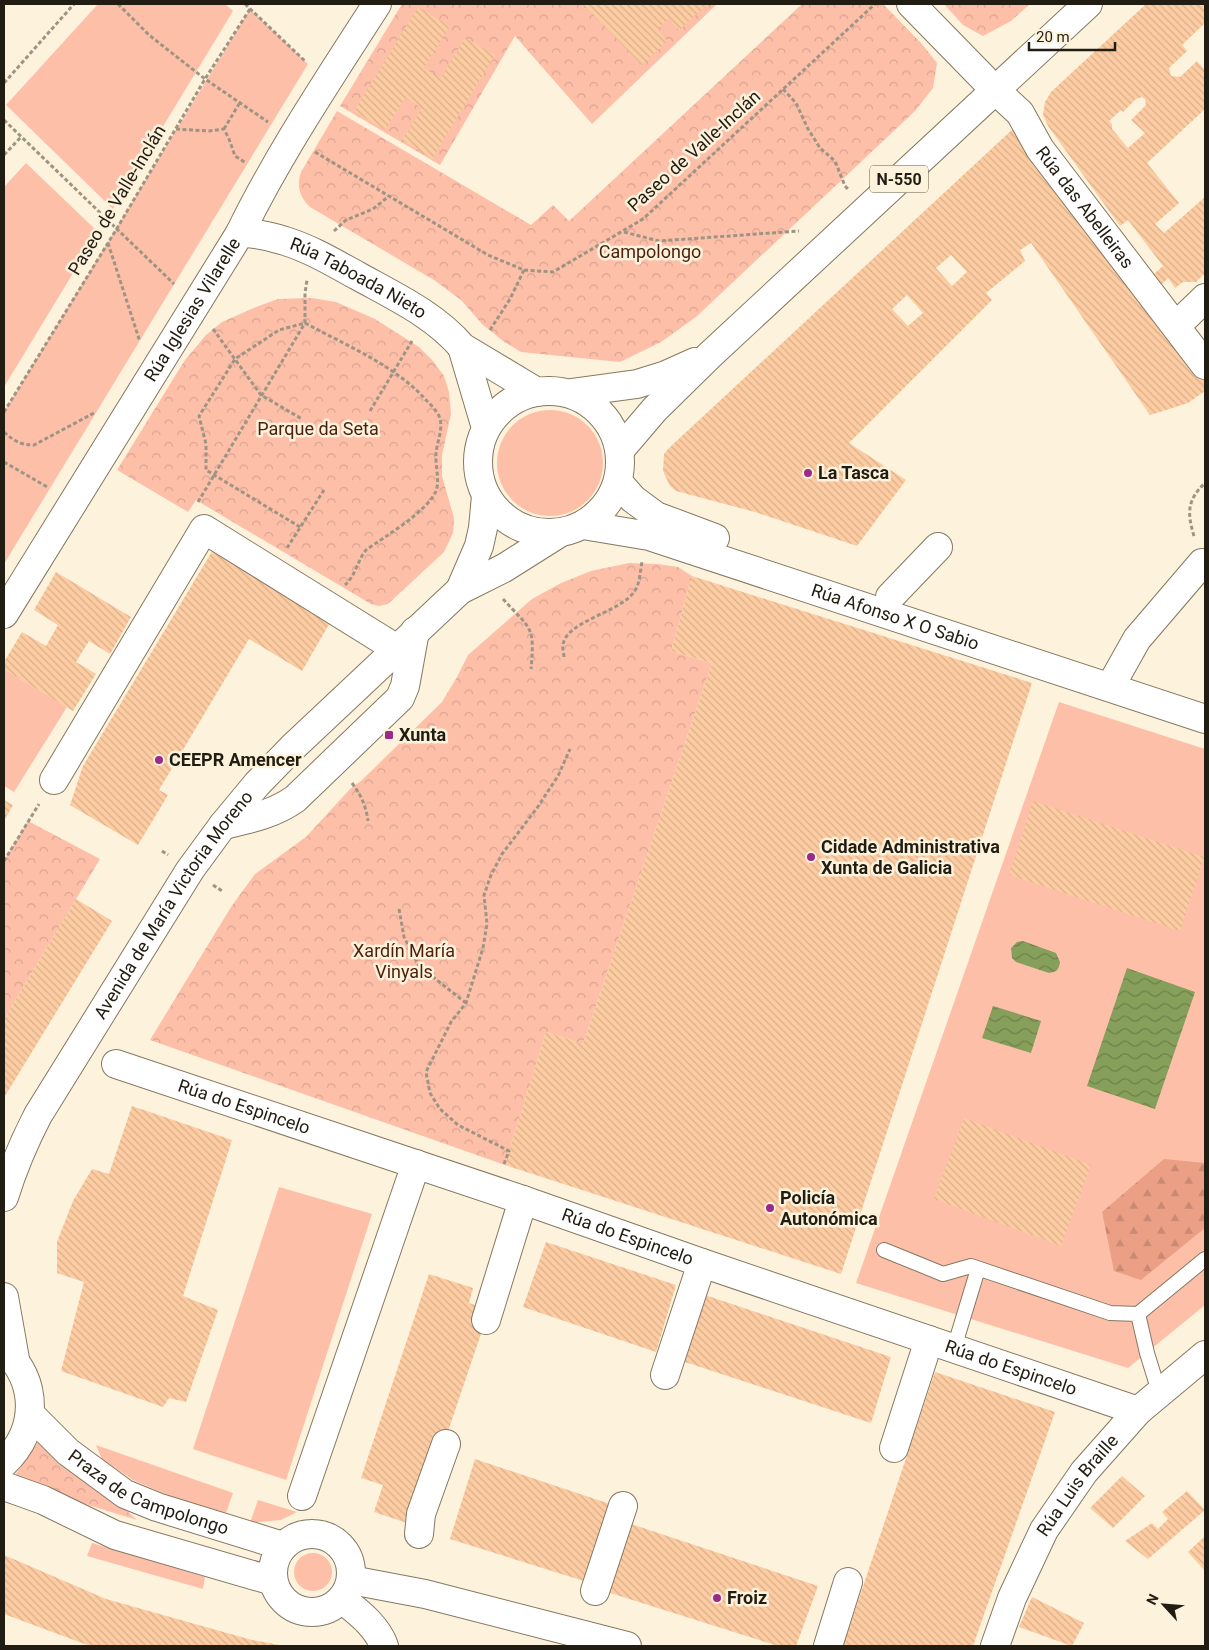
<svg xmlns="http://www.w3.org/2000/svg" width="1209" height="1650" font-family="Roboto,sans-serif">
<defs>
<pattern id="forest-firs" width="22" height="20" patternUnits="userSpaceOnUse" patternTransform="scale(1.25)"><rect width="22" height="20" fill="#eba085"/><path d="M5 1l3.5 6h-7zM16 11l3.5 6h-7z" fill="#c98972"/></pattern>
<pattern id="park-crowns" width="20" height="18" patternUnits="userSpaceOnUse" patternTransform="scale(1.25)"><rect width="20" height="18" fill="#febfa9"/><path d="M2 6a3 3 0 1 1 6 0M12 15a3 3 0 1 1 6 0" fill="none" stroke="#d9a491"/></pattern>
<pattern id="water-waves" width="16" height="10" patternUnits="userSpaceOnUse" patternTransform="scale(1.25)"><rect width="16" height="10" fill="#869f5b"/><path d="M0 5q4-4 8 0t8 0" fill="none" stroke="#6d814a"/></pattern>
<pattern id="building-back-hatch" width="6" height="6" patternUnits="userSpaceOnUse" patternTransform="scale(1.25)"><rect width="6" height="6" fill="#fdcca2"/><path d="M-1 5l2 2M0 0l6 6M5-1l2 2" fill="none" stroke="#d9af8b"/></pattern>
</defs>
<rect width="100%" height="100%" fill="#fdf2dc"/>
<path fill="#febfa9" d="M98,4H225L233,11L113,209L6,105Z
M250,9L308,64L4,564V412Z
M26,163L98,232L4,387V187Z
M497 463a53 53 0 1 1 106 0a53 53 0 1 1-106 0Z
M4,669L67,707L14,792L4,786Z
M1059,702L1205,749V1305L1128,1368L856,1283Z
M279,1187L372,1214L286,1480L193,1449Z
M96,1445L233,1493L226,1513L170,1496L133,1480L102,1459Z
M258,1500L297,1512L281,1520L250,1523Z
M92,1543L205,1577L203,1589L87,1556Z
M294 1572a19 19 0 1 1 38 0a19 19 0 1 1-38 0Z"/>
<path fill="url(#forest-firs)" d="M1164,1159L1205,1163V1228L1141,1280L1114,1271L1102,1212Z"/>
<path fill="url(#park-crowns)" d="M402,4H717L592,124L515,36L440,165L340,106Z
M802,4H883L921,43L937,63L933,88L915,111L696,317L661,342L620,362L521,352L503,341L482,324L461,300L434,280L310,207C300,197 296,187 301,172L337,111L531,225L553,205L569,221Z
M944,4H1030L1011,21L983,36L963,25Z
M312,298L336,302L375,319L419,347L433,361L444,376L449,392L451,414L442,455V476L454,518L453,533L444,552L388,604L379,606L371,604L196,500L188,512L117,470L185,360L206,335L222,322L256,307L278,299Z
M629,563L658,564L678,567L692,576L671,651L712,663L583,1044L546,1032L505,1165L150,1040L231,907L255,874L306,837L351,788L361,781L442,702L457,677L468,655L532,599L561,583L591,571Z
M28,821L100,859L4,1019V861Z
M43,1435L137,1520L11,1481Z"/>
<path fill="url(#water-waves)" d="M1023,941L1056,953L1060,962C1059,970 1056,972 1049,973L1016,962L1012,958L1011,948L1017,942Z
M1127,968L1195,992L1155,1109L1087,1086Z
M993,1006L1041,1021L1031,1053L982,1038Z"/>
<path fill="url(#building-back-hatch)" fill-rule="evenodd" d="M583,4H708L679,30L669,19L657,29L667,41L642,65Z
M1146,4H1205V23L1182,45L1187,51L1169,68L1171,76L1180,77L1197,61L1205,70V109L1147,163L1179,203L1155,224L1164,233L1205,197V273L1196,282H1183L1175,288L1168,278L1162,284L1154,274L1163,266L1128,220L1120,226L1048,126L1043,115L1045,102L1051,92ZM1142,97L1145,99L1146,105L1131,120L1145,133L1128,148L1112,129V124L1109,121L1121,110L1123,112L1136,99Z
M418,7L450,26L424,68L441,78L465,38L495,55L432,159L402,140L422,108L405,98L385,130L354,111Z
M1015,127L1205,377V391L1188,403L1150,415L1031,243L1020,250L1025,261L986,293L992,300L849,443L906,480L857,546L755,512L676,491L670,486L663,471L664,454L669,448ZM951,255L967,272L952,286L936,268ZM907,295L923,313L908,326L892,309Z
M213,550L331,621L302,671L249,639L159,790L168,795L138,845L70,805L83,766Z
M56,572L131,617L110,654L89,641L76,662L96,674L73,711L4,669V662L22,632L46,646L58,625L34,610Z
M692,576L1032,683L841,1274L505,1165L546,1032L583,1044L712,663L671,651Z
M4,800L13,805L4,821Z
M1033,801L1204,857L1180,931L1009,875Z
M76,899L112,921L5,1096L4,1095V1019Z
M132,1106L232,1140L183,1296L218,1310L186,1402L169,1398L163,1407L61,1371L84,1282L57,1273V1242L73,1201L92,1169L109,1174Z
M964,1118L1091,1165L1061,1246L934,1199Z
M546,1242L676,1285L656,1352L523,1307Z
M429,1274L473,1288L469,1303L489,1310L416,1526L374,1512L383,1485L361,1478Z
M705,1295L891,1357L871,1423L682,1361Z
M935,1372L1055,1412L973,1646H843Z
M475,1459L613,1505L587,1582L450,1539Z
M1122,1476L1145,1496L1113,1528L1090,1508Z
M1187,1491L1205,1510L1148,1559L1125,1541L1152,1523L1158,1529L1168,1519L1162,1512Z
M628,1523L818,1586L796,1646H778L604,1591Z
M1205,1536V1571L1188,1552Z
M4,1555L106,1599L252,1640L285,1646H90L4,1614Z
M1032,1597L1084,1623L1072,1646L1019,1627Z"/>
<g fill="none" stroke-linecap="round" stroke-linejoin="round">
<g stroke="#857861" stroke-width="16">
<path id="lane" d="M884,1250L943,1274L971,1266L1110,1313L1138,1314L1205,1259
M1138,1314L1147,1353L1159,1392
M954,1348L978,1269"/>
</g>
<g stroke="#857861" stroke-width="30">
<g id="street">
<path id="s1" d="M911,4L994,89L1020,113L1040,149L1205,365"/>
<path id="s2" d="M240,233C256,233 270,236 285,241C311,249 334,263 358,276C394,296 435,315 462,347L537,392"/>
<path d="M1176,326L1205,298"/>
<path d="M462,347L486,428"/>
<path d="M618,482L633,499L656,516L715,538"/>
<path id="s3" d="M583,525L649,536L1205,719"/>
<path d="M890,597L938,547"/>
<path id="s4" d="M4,614L240,233C279,153 329,79 377,4"/>
<path d="M1110,687L1137,639L1202,563"/>
<path d="M54,780L204,529L397,649"/>
<path d="M223,825C249,819 272,815 295,799L400,698L405,686L415,631"/>
<path id="s5" d="M116,1064L523,1200L702,1263L1138,1411"/>
<path d="M486,1320L523,1200"/>
<path d="M665,1375L702,1263"/>
<path d="M894,1448L929,1340"/>
<path d="M302,1496L416,1164"/>
<path d="M419,1534L421,1514L446,1444"/>
<path d="M595,1591L623,1506"/>
<path d="M342,1599C358,1612 377,1626 384,1646"/>
<path d="M828,1646L848,1582"/>
<path id="s6" d="M995,1646L1012,1598L1044,1530L1084,1472L1138,1411L1205,1355"/>
</g>
</g>
<g stroke="#857861" stroke-width="30">
<g id="secondary">
<path id="s7" d="M30,1414L68,1452L125,1494L157,1507L283,1546"/>
<path d="M4,1486L43,1500L115,1535L273,1581"/>
<circle cx="312" cy="1573" r="39"/>
<path d="M351,1580L425,1594L627,1646"/>
</g>
</g>
<g stroke="#857861" stroke-width="30">
<g id="highway">
<circle cx="549" cy="462" r="71"/>
<path d="M571,393L637,384L666,375L695,362"/>
<path d="M620,450L655,409L710,355L1088,4"/>
<path d="M460,590L479,546L483,528L486,496"/>
<path id="s8" d="M4,1197C13,1168 24,1142 38,1115L190,870L223,825L257,784L293,747L460,590L504,568L558,534"/>
<path d="M4,1297L15,1359"/>
<path d="M4,1349C39,1383 38,1430 4,1463"/>
</g>
</g>
<path stroke="#9d9584" stroke-width="3" stroke-dasharray="4 2.5" stroke-linecap="butt" d="M118,4L149,35L205,79L268,122
M245,4L306,62
M4,83L74,4
M783,89L796,103L808,129L820,148L835,161L845,186L848,189
M4,120L174,284
M176,129L209,131L224,129L229,139L235,156L246,163
M224,129L239,104
M315,152L488,255L524,270L553,272L643,219L875,4
M4,155L21,137
M334,231L346,220L373,209L389,196
M624,232L659,241L799,231
M108,243L140,342
M213,329L261,395L302,419
M490,330L510,299L524,270
M370,411L412,341
M4,412L116,230L205,79L250,9
M4,432C14,441 21,445 34,445L94,413
M4,462L49,488
M198,502L305,323V293L307,280
M300,527L206,470V444L199,416L235,359L279,330L305,323C347,346 395,365 427,401C431,405 436,410 439,416C444,427 437,442 436,453C435,465 440,480 436,491C427,512 384,537 366,550C357,561 356,575 345,585
M1194,536C1187,513 1187,500 1205,483
M287,548L324,490
M503,599C531,630 535,625 531,669
M564,657C564,653 562,648 563,645C566,621 619,613 634,592C640,584 640,572 642,562
M352,783C361,795 366,806 368,821
M162,851L168,855
M4,861L39,804
M213,885L222,891
M399,909L404,937L419,966L466,1003
M504,1164L509,1151L458,1125L440,1109L430,1093L426,1072L451,1022L466,1003L483,948L487,924L484,895L491,875L502,854L537,808L558,776L570,749"/>
<use href="#lane" stroke="#fff" stroke-width="14"/>
<use href="#street" stroke="#fff" stroke-width="28"/>
<use href="#secondary" stroke="#fff" stroke-width="28"/>
<use href="#highway" stroke="#fff" stroke-width="28"/>
</g>
<g fill="#9b2987" stroke="#fdf2dc" stroke-width="2">
<circle cx="808" cy="473" r="5"/>
<rect x="384" y="730" width="10" height="10" rx="2.5"/>
<circle cx="159" cy="760" r="5"/>
<circle cx="811" cy="857" r="5"/>
<circle cx="770" cy="1208" r="5"/>
<circle cx="717" cy="1598" r="5"/>
</g>
<g text-anchor="middle" stroke-width="5" stroke-linejoin="round" paint-order="stroke">
<rect fill="#fdf2dc" stroke="#645d4f" stroke-width="1" x="870" y="165.5" width="58" height="27" rx="4"/>
<g font-size="16" font-weight="bold" fill="#221d13">
<text x="899" y="185">N-550</text>
</g>
<g font-size="18" fill="#221d13" stroke="#fdf2dc">
<text transform="translate(694 151) rotate(-42)" y="6">Paseo de Valle-Inclán</text>
<text transform="translate(117 200) rotate(-59)" y="6">Paseo de Valle-Inclán</text>
<text dy="6" stroke="none"><textPath href="#s1" startOffset="269">Rúa das Abelleiras</textPath></text>
<text dy="6" stroke="none"><textPath href="#s2" startOffset="128">Rúa Taboada Nieto</textPath></text>
<text dy="6" stroke="none"><textPath href="#s4" startOffset="358">Rúa Iglesias Vilarelle</textPath></text>
<text dy="6" stroke="none"><textPath href="#s3" startOffset="326">Rúa Afonso X O Sabio</textPath></text>
<text dy="6" stroke="none"><textPath href="#s8" startOffset="339">Avenida de María Victoria Moreno</textPath></text>
<text dy="6" stroke="none"><textPath href="#s5" startOffset="135">Rúa do Espincelo</textPath></text>
<text dy="6" stroke="none"><textPath href="#s5" startOffset="540">Rúa do Espincelo</textPath></text>
<text dy="6" stroke="none"><textPath href="#s5" startOffset="945">Rúa do Espincelo</textPath></text>
<text dy="6" stroke="none"><textPath href="#s6" startOffset="182">Rúa Luis Braille</textPath></text>
<text dy="6" stroke="none"><textPath href="#s7" startOffset="145">Praza de Campolongo</textPath></text>
</g>
<g font-size="18" fill="#4d1e0c" stroke="#fdf2dc">
<text x="650" y="258">Campolongo</text>
<text x="318" y="435">Parque da Seta</text>
<text x="404" y="957">Xardín María<tspan x="404" dy="21">Vinyals</tspan></text>
</g>
<g font-size="18" font-weight="bold" fill="#221d13" stroke="#fdf2dc" text-anchor="start">
<text x="818" y="479">La Tasca</text>
<text x="399" y="741">Xunta</text>
<text x="169" y="766">CEEPR Amencer</text>
<text x="821" y="853">Cidade Administrativa<tspan x="821" dy="21">Xunta de Galicia</tspan></text>
<text x="780" y="1204">Policía<tspan x="780" dy="21">Autonómica</tspan></text>
<text x="727" y="1604">Froiz</text>
</g>
</g>
<rect width="1209" height="1650" fill="none" stroke="#221d13" stroke-width="10"/>
<g transform="translate(1164 1605) rotate(296)" stroke="#fdf2dc" stroke-width="4" paint-order="stroke">
<path d="M0-4L9 19L0 12L-9 19Z" fill="#221d13"/>
<text y="-8" font-size="14" font-weight="bold" text-anchor="middle" fill="#221d13">N</text>
</g>
<path d="M1029 42v8h86v-8" fill="none" stroke="#221d13" stroke-width="2.5"/>
<text x="1036" y="42" font-size="15" fill="#221d13" stroke="#fdf2dc" stroke-width="4" paint-order="stroke">20 m</text>
</svg>
